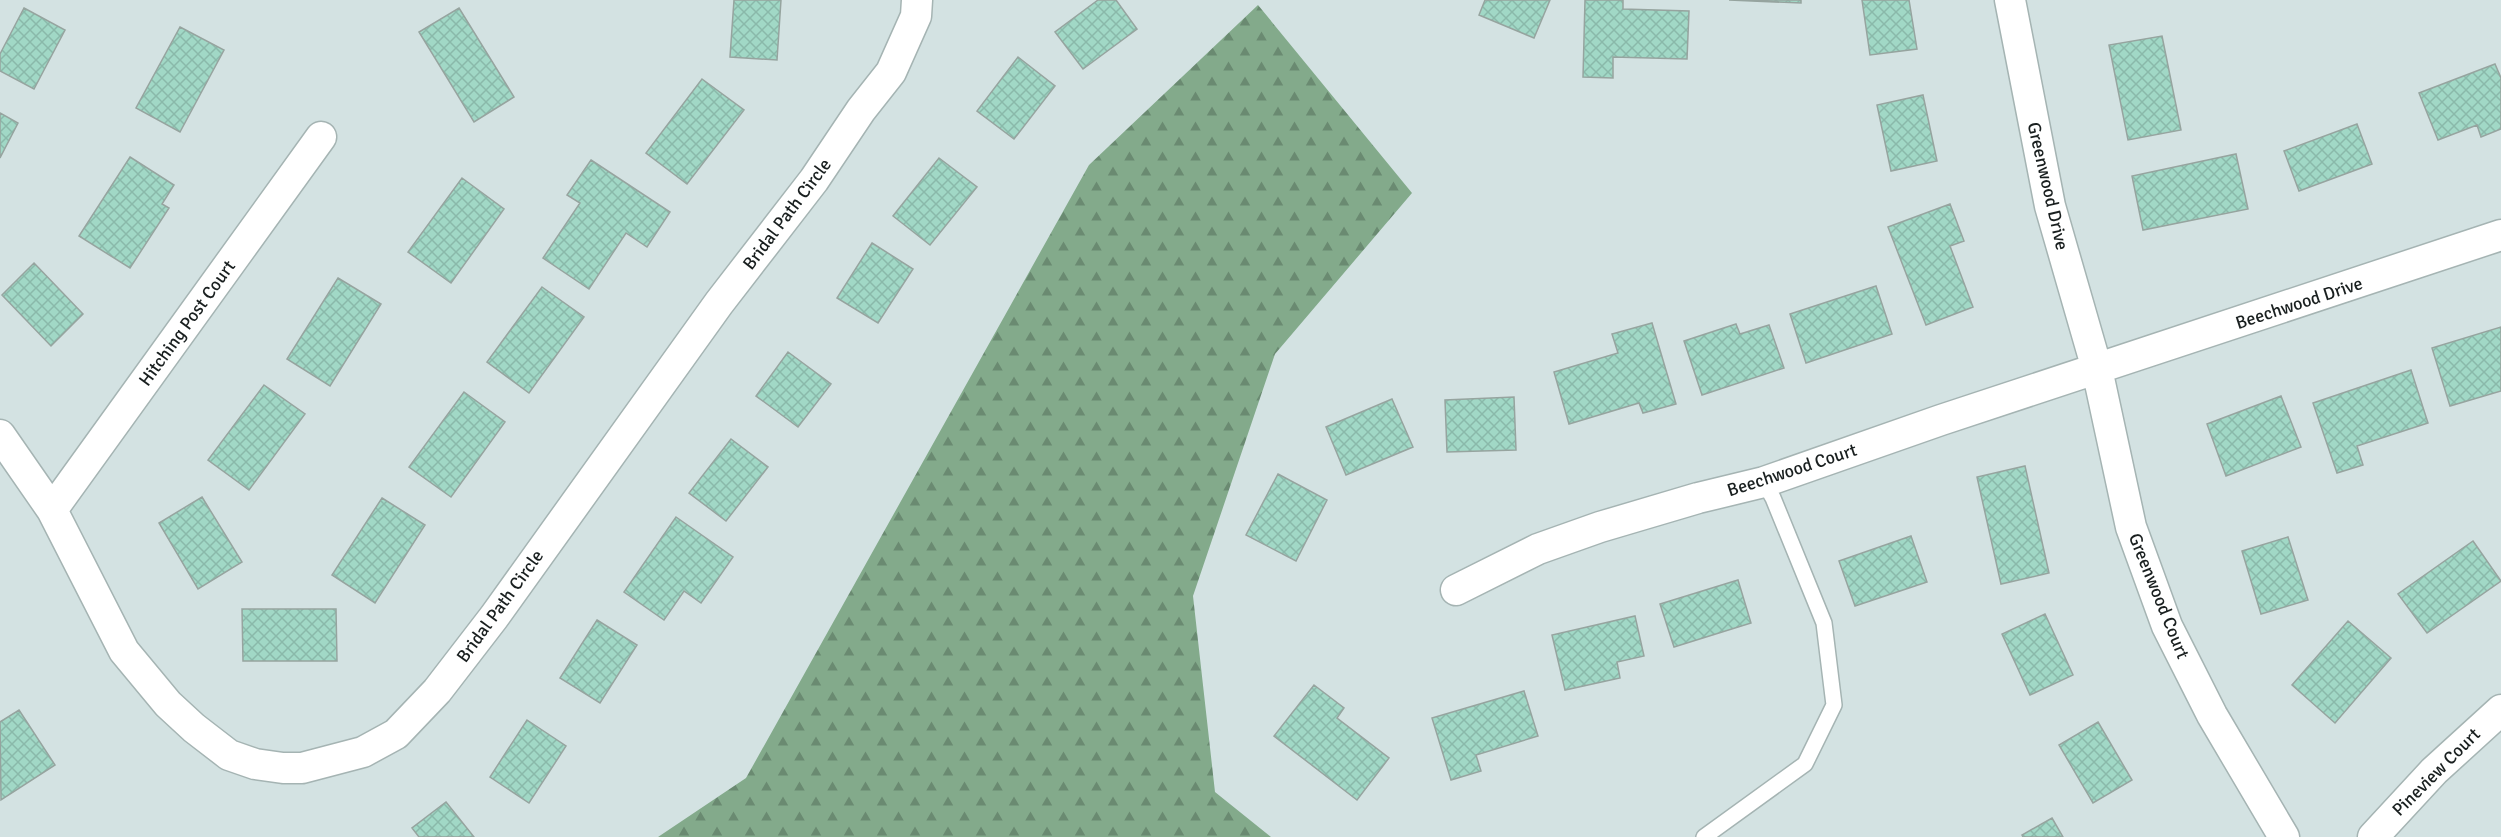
<svg xmlns="http://www.w3.org/2000/svg" width="2501" height="837" font-family="Signika,sans-serif">
<defs>
<pattern id="forest-firs" width="22" height="20" patternUnits="userSpaceOnUse" patternTransform="scale(1.5)"><rect width="22" height="20" fill="#83aa8b"/><path d="M5 1l3.5 6h-7zM16 11l3.5 6h-7z" fill="#6a8a71"/></pattern>
<pattern id="building-cross-hatch" width="8" height="8" patternUnits="userSpaceOnUse" patternTransform="scale(1.5)"><rect width="8" height="8" fill="#a1d8c6"/><path d="M0 0l8 8M0 8l8-8" fill="none" stroke="#8ab9aa"/></pattern>
</defs>
<rect width="100%" height="100%" fill="#d3e2e2"/>
<path fill="url(#forest-firs)" d="M1258,5L1412,193L1275,354L1193,596L1215,792L1271,837H658L746,778L1089,165Z"/>
<path fill="url(#building-cross-hatch)" stroke="#96a49f" stroke-width="1.5" d="M734,0H781L777,60L730,57Z
M1098,0H1116L1137,29L1083,69L1055,32Z
M1485,0H1550L1534,38L1479,15Z
M1585,0H1623V9L1689,11L1687,59L1613,57V78L1583,77Z
M1729,0H1801V3Z
M1862,0H1909L1917,49L1870,55Z
M24,8L65,30L34,89L0,71V54Z
M459,8L514,97L474,122L419,32Z
M180,27L224,50L180,132L136,108Z
M2162,36L2181,130L2128,140L2109,45Z
M1018,57L1055,86L1014,139L977,111Z
M2495,64L2501,78V129L2481,137L2477,125L2438,140L2419,93Z
M702,79L744,110L687,184L646,153Z
M1923,95L1937,161L1891,171L1877,105Z
M0,113L18,123L0,158Z
M2357,124L2372,164L2299,191L2284,151Z
M2236,154L2248,209L2143,230L2132,176Z
M130,157L174,185L162,204L169,208L130,268L79,236Z
M939,158L977,187L930,245L893,216Z
M591,160L670,212L647,247L626,233L589,289L543,258L580,203L567,195Z
M462,178L504,209L451,283L408,252Z
M1950,204L1964,241L1950,246L1973,307L1926,325L1888,227Z
M872,243L913,269L878,323L837,298Z
M34,263L83,314L51,346L2,295Z
M338,278L381,304L330,386L287,359Z
M1876,286L1892,334L1806,363L1790,314Z
M542,287L584,317L529,393L487,362Z
M1652,323L1676,404L1643,413L1639,403L1569,424L1554,372L1618,353L1612,334Z
M1736,324L1740,334L1769,325L1784,368L1702,395L1684,341Z
M2501,327V391L2450,406L2432,348Z
M788,352L831,384L798,427L756,396Z
M2411,370L2428,423L2357,446L2363,465L2337,473L2313,403Z
M264,385L305,414L249,490L208,460Z
M464,392L505,422L451,497L409,467Z
M2281,396L2301,447L2226,476L2207,424Z
M1514,397L1516,450L1447,452L1445,400Z
M1392,399L1413,447L1346,475L1326,427Z
M731,439L768,467L726,521L689,493Z
M2025,466L2049,573L2001,584L1977,477Z
M1278,474L1327,500L1296,561L1246,535Z
M202,497L242,562L198,589L159,523Z
M382,498L425,525L375,603L332,575Z
M676,517L733,557L701,603L684,591L664,620L624,592Z
M1911,536L1927,582L1855,606L1839,561Z
M2288,537L2308,600L2261,614L2242,551Z
M2473,541L2501,581L2427,633L2398,594Z
M1738,580L1751,623L1674,647L1660,604Z
M242,609H336L337,661H243Z
M2045,614L2073,675L2030,695L2002,634Z
M1635,616L1644,656L1617,662L1620,678L1565,690L1552,635Z
M597,620L637,645L600,703L560,678Z
M2348,621L2391,658L2335,723L2292,685Z
M1314,685L1344,708L1337,718L1389,758L1357,800L1274,736Z
M1524,691L1538,736L1476,755L1481,771L1451,780L1432,718Z
M19,710L55,765L1,800L0,722Z
M527,720L566,746L529,803L490,777Z
M2098,722L2132,780L2093,803L2059,745Z
M446,802L474,837H419L412,828Z
M2052,818L2063,837H2023L2022,835Z"/>
<g fill="none" stroke-linecap="round" stroke-linejoin="round">
<g stroke="#a5b4b3" stroke-width="18">
<path id="service" d="M1704,837L1805,764L1834,705L1824,623L1773,498L1764,482"/>
</g>
<g stroke="#a5b4b3" stroke-width="33">
<path id="minor" d="M2010,0L2050,206L2097,369L2131,527L2167,626L2212,715L2284,837
M0,435L52,510L124,651L168,704L194,728L229,755L255,764L283,768H302L363,752L396,734L437,691L494,617L719,303L814,180L861,110L891,72L916,16L917,0
M52,510L321,137
M1456,590L1538,549L1600,527L1698,498L1764,482L1941,420L2501,235
M2373,837L2434,771L2501,710"/>
</g>
<use href="#service" stroke="#fff" stroke-width="15"/>
<use href="#minor" stroke="#fff" stroke-width="30"/>
</g>
<g text-anchor="middle" stroke-width="6" stroke-linejoin="round" paint-order="stroke">
<g font-size="18" fill="#191f1f" stroke="#fff">
<text transform="translate(2048 186) rotate(77)" y="6">Greenwood Drive</text>
<text transform="translate(787 214) rotate(-53)" y="6">Bridal Path Circle</text>
<text transform="translate(2299 303) rotate(-18)" y="6">Beechwood Drive</text>
<text transform="translate(187 323) rotate(-54)" y="6">Hitching Post Court</text>
<text transform="translate(1792 470) rotate(-18)" y="6">Beechwood Court</text>
<text transform="translate(2159 596) rotate(68)" y="6">Greenwood Court</text>
<text transform="translate(500 606) rotate(-54)" y="6">Bridal Path Circle</text>
<text transform="translate(2436 772) rotate(-45)" y="6">Pineview Court</text>
</g>
</g>
</svg>
